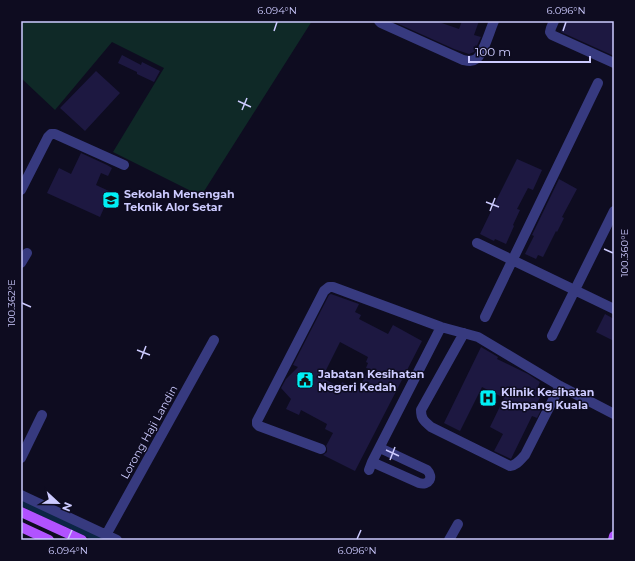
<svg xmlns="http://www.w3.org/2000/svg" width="635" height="561" font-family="Montserrat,sans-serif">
<rect width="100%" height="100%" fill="#0e0c20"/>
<path fill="#0f2927" d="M21,21H312L201,196L113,152L164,68L112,42L55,110L21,78Z"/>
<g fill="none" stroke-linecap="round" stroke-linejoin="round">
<path stroke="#0c2544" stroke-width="8" d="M21,502L102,540"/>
</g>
<path fill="#1d1841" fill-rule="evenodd" d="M392,21H436L459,29L462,21H479L474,35L481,37L474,52L469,54L454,49Z
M565,21H614V56L561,32Z
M122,55L141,65L142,62L160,71L154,82L137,74V72L118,63Z
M96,71L120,93L85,131L60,108Z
M81,153L107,165L112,168L108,176L101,173L96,185L111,192L100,217L47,193L59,168L71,174Z
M517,159L542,170L533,190L528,188L517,209L520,210L513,225L514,226L506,244L495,239L494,241L480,234L495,203Z
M559,179L577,189L562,217L564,218L557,232L556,231L543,257L538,255L536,259L525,254L534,236L532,235Z
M331,294L359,304L355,312L361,315L359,319L388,334L393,325L422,341L355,471L323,455L327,452V448L326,446L333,433L325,429L327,424L301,410L299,415L286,409L291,399L281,388L286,379L298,367L293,365L329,295ZM340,342L368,357L366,362L368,363L366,368L369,369L358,390L342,382L340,387L322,378Z
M605,314L614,319V341L596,332Z
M481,347L498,357L497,359L528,374L540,382L536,391L542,394L535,407L541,410L537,418L532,416L511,459L494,451L503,434L490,427L504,398L482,387L460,431L444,423Z"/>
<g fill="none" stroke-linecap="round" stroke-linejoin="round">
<path stroke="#373a7f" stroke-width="10" d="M379,21L381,23L463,60C468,61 472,62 476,59C483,55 490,30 494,21
M554,21L551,28L550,32L552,35L614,63
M21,190L48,137L51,134H55L124,165
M477,243L614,309
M21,263L27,253
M485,317L598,83
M464,333L421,410C421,419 424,421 431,427L510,466C517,465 520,460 525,455L560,386
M552,336L614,211
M321,449L259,426L257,424V421L324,291L329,287H333L441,327L478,337L560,386L614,414
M21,458L42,415
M372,462L419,483C429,486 434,477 427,470L380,448
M369,470L372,462L441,327
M21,495L117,540
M106,535L214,340
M449,540L458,524"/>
<path stroke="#b152ff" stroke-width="10" d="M21,512L82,540
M21,527L49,540
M613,540L614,536"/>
</g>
<path fill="none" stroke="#cdcbff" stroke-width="1.5" d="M274,31L277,22M563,31L566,22M238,101L251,107M242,110L247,98M486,202L499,207M490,211L495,198M604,249L613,253M22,303L31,307M137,350L150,355M141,359L146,346M386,450L399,456M390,460L395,447M68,539L72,530M357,539L361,530"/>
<defs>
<g id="school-square" transform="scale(0.9)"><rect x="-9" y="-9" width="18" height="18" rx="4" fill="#00f0f6" stroke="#0e0c20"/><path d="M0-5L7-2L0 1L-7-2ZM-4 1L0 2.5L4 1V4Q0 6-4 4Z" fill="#111"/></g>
<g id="civic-square" transform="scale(0.9)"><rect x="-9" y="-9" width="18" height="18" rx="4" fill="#00f0f6" stroke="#0e0c20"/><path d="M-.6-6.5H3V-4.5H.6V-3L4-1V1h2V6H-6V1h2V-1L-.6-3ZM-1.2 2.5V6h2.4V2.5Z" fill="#111"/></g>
<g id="hospital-square" transform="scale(0.9)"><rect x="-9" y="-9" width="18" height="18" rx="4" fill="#00f0f6" stroke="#0e0c20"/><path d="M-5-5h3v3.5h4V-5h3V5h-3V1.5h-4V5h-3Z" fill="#111"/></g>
</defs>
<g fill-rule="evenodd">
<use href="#school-square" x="111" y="200"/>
<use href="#civic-square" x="305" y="380"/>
<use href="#hospital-square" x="488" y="398"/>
</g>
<g text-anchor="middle" stroke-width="3" stroke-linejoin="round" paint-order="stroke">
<g font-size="11" font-weight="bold" fill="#cdcbff" stroke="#0e0c20" text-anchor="start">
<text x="124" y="198">Sekolah Menengah<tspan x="124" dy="13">Teknik Alor Setar</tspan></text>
<text x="318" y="378">Jabatan Kesihatan<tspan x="318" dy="13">Negeri Kedah</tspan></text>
<text x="501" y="396">Klinik Kesihatan<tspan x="501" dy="13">Simpang Kuala</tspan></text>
</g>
<g font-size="11" fill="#cdcbff" stroke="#0e0c20">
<text transform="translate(149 432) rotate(-61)" y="4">Lorong Haji Landin</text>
</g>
</g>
<rect width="635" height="561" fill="none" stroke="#0e0c20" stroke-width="44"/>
<g transform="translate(58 503) rotate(112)" stroke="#0e0c20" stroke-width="3" paint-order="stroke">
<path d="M0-3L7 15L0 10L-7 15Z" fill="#cdcbff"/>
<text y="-6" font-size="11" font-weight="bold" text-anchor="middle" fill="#cdcbff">N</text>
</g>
<path d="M469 56v6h121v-6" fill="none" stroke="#cdcbff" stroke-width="2"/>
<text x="475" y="56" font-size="12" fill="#cdcbff" stroke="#0e0c20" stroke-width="3" paint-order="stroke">100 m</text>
<rect x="22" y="22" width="591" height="517" fill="none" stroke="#cdcbff" stroke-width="1.5"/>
<g font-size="10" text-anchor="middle" fill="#cdcbff">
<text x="277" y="14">6.094°N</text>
<text x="566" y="14">6.096°N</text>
<text transform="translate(624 253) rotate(-90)" y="4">100.360°E</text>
<text transform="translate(11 303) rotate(-90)" y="4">100.362°E</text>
<text x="68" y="554">6.094°N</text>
<text x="357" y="554">6.096°N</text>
</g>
</svg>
